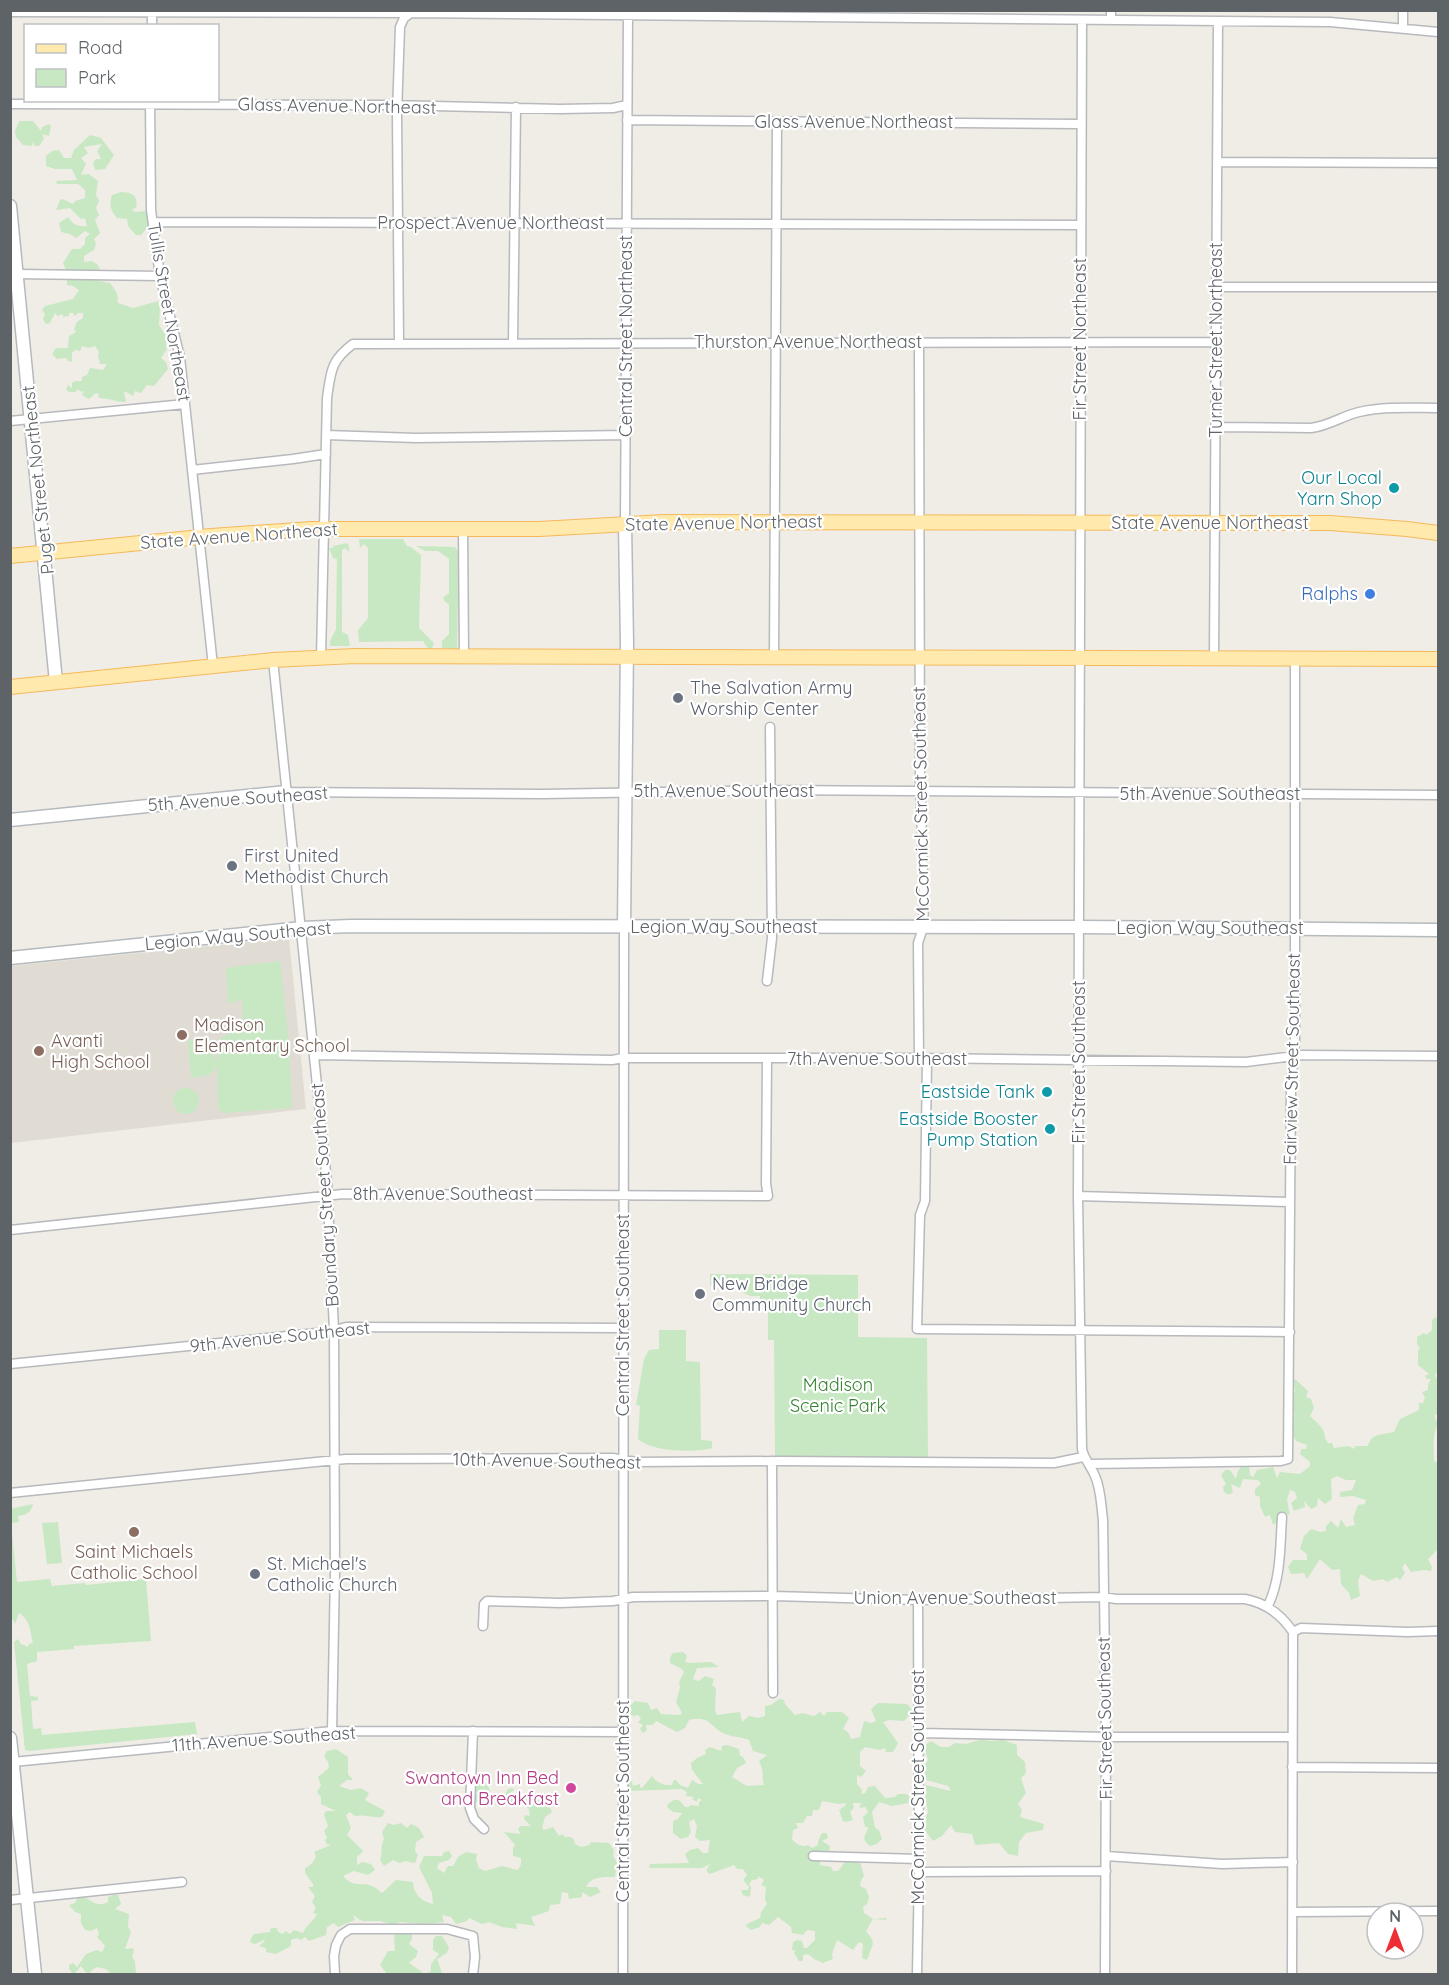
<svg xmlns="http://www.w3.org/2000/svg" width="1449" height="1985" font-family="Quicksand,sans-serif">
<rect width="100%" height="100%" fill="#f0ede6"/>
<path fill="#e0dcd4" d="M289,938L306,1109L11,1143L10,966Z"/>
<path fill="#c7e8c3" d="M19,121H33L41,131L42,127L49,124L51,126L49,136L42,134L44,139L39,146H35L33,142L32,146L23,145L16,137L15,131Z
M90,135L101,138L114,155L105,169L95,170L93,163L96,159H101L97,151L102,144L84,147L88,153L81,158L86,164L81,175L89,174L98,181L96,195L99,201L96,208L99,215L95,220L100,233L94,239L96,243L94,250L84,256V262L92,261L98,265L101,273L95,280L110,283L117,293L118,303L133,308L158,301L160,309L159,325L165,334L167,349L161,358L166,362L168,369L154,386L147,385L141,393L135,391L133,396L124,391L126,402C115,402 109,398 98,398L99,394L96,393L89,399L82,395L84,391L82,392L77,389L76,392H69L66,389L68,385L72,388V383L75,381H82V377L87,375L90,368L103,370L107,364H100L98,357L99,352L95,346L89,348L82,346L80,351L75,350L72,353V362L68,361L66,358L57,359L52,354L56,348H68L69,336L76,332L74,329L77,322L83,318V313H78L75,316L73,313H69V316L63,317V314L58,316L55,313L50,323L46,324L43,319L45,314L42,310L45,306L73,299L79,290L73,286L67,285V277L73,271L66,270L63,263L72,249H80L85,244V238L90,234L85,231L76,238L70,234L61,232L59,223L68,217C74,225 78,227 87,226L85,218L81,219L70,208L56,210L60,200L63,199L73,204L75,201L85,198V190L78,184H57L56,181L77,180L72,169H55L46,166V156L52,151L59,150L64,158H71L74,150Z
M121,192C132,192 139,196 136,208L132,209L135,212L147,211L151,217L150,225L141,235H136L128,226L127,219L117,218C110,209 109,205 112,195Z
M359,539H403L407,546L411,547L421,555L419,628L434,643L432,649L429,650L423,641L359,642L358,630L368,618V548L364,544L360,548Z
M347,543L349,546V552L345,548L342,550V632L348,635L350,646H330V641L336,629L337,559L333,558L329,548H333V546Z
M416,546L455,547L459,553L457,649L442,648V641L449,634V604L445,602L443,598L449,593V559L438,551H425Z
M280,961L289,1044L292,1108L224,1113L218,1109L217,1065L210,1075L191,1078L188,1040L206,1037L208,1039L211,1053L217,1063C216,1035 219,1038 243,1028L242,1000L228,1003L226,968Z
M173 1101a13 13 0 1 1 26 0a13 13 0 1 1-26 0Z
M710,1274L858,1275V1337L927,1338L928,1458L775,1456L774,1340H768V1305H760V1296H750L744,1293L743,1286H710Z
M1435,1317L1438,1319C1436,1324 1438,1362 1438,1372L1435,1375L1438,1381V1414L1434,1415L1438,1424C1432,1435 1434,1449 1434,1461L1438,1463V1549L1428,1559L1432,1567L1431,1571L1424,1570L1411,1572L1405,1563L1402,1568L1405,1573L1400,1580L1397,1577L1387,1582L1383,1579L1373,1581L1361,1574L1358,1581L1360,1596L1351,1600L1349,1593L1341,1584L1340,1569L1332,1570L1320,1559L1307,1579L1304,1573L1291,1574L1288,1567L1293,1560H1307V1554L1300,1549L1304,1536L1311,1529L1320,1532L1326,1531V1526L1331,1521L1338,1528L1341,1519L1346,1527L1355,1525L1353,1518L1358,1505L1365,1504L1366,1500L1353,1496L1340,1497V1492L1352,1490L1356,1480H1346L1337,1476L1331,1479L1332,1499L1325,1504L1318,1498L1317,1506L1311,1509L1304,1501L1305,1507L1294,1511L1291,1503L1297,1498L1295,1492L1290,1490L1287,1500L1290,1515L1288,1514L1273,1525L1270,1515L1265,1517L1260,1506V1497L1255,1495V1489L1261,1484L1258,1480L1243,1479L1240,1488L1231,1484L1233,1492L1229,1495L1224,1492L1223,1487L1226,1484L1221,1475L1225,1470H1230L1236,1479C1238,1470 1239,1465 1249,1465L1250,1475L1253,1477L1257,1470L1273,1467L1277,1478L1280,1472L1300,1474L1310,1466V1462L1300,1454L1301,1449H1306L1307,1445L1296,1441L1287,1424L1295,1415L1291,1411L1294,1405L1292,1394L1295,1391L1293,1381L1295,1379L1308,1391L1306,1397L1311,1399L1314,1408L1310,1416C1317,1423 1325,1428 1325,1438L1328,1443H1332L1334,1448L1349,1446L1354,1449L1355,1446H1367L1372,1438L1378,1435L1394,1432L1400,1419L1419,1410V1403H1423L1425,1397L1422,1392L1428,1390V1384L1431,1379H1427L1425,1376L1429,1374L1418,1365V1351L1420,1348L1417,1344V1337L1424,1333L1426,1335L1432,1330V1320Z
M659,1330H686V1361L700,1362L701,1440L712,1441V1448C694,1453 652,1452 638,1439L640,1406L636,1405L644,1359L649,1350L659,1349Z
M33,1504C31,1513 26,1515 18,1516L19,1522L11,1523L17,1582L50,1579L52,1586L85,1583L86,1585L146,1579L151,1641L74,1646V1649L37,1652V1661L27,1664L30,1696L38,1697V1700L31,1701L33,1729L41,1728L42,1735L195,1722L197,1734L29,1751L25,1750L14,1642L18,1639L21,1644L28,1647L29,1644L33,1643C30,1631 30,1619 19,1613L15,1624L11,1617L10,1509Z
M58,1522L62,1563L47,1564L42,1523Z
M683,1652L687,1656L685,1661L688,1663L711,1662L719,1667L697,1668L693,1679L699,1681L705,1676L714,1679L712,1685L716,1688L715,1710L717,1715L740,1712L742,1722L749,1716L758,1718L765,1716V1706L771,1705L779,1699L784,1700L785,1704L795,1715L802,1713L814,1716L820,1712L824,1716L827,1712H842L849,1718L843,1729L848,1732L851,1739L860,1737L864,1721L871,1723L876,1721L871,1709L878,1703L907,1704L913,1711L904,1721L889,1720L883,1722L898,1743L893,1752H886L885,1748L880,1750L865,1747L860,1752V1766L866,1771L861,1777L857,1775V1784L862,1790L861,1794L865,1793L868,1787L875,1786L885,1798L895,1797L898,1794H906L910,1797L909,1803L892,1806L879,1802L872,1812L875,1828L879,1830L882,1839L877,1844L870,1846C859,1837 867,1836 868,1827H865L863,1817L868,1812L865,1807L859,1808L861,1803H853L854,1808L850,1812L853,1820L846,1822L843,1821L839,1810L846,1805L845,1803L838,1804L822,1801L819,1810H813L812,1816H807L803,1823H796L798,1828L793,1830L792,1839C796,1844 802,1848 808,1845L812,1848L818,1845V1841L822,1833H827L828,1838L822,1841L830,1846L829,1854L814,1851L810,1856L820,1861V1865L831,1867L833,1871H838L845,1862H860L864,1876L861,1880L860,1886L866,1889L869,1897L867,1904L863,1907L864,1913L873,1919L887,1918L886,1920L873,1919L866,1931L872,1939L873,1944L867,1960L862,1958L863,1944L859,1942L853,1950L837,1940L832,1954L833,1959L823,1963L814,1959L808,1954L803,1955V1961H799L794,1953L796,1951L792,1950L793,1942L797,1940L802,1941L804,1948H807L815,1940V1931L807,1930L803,1935L792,1933L791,1927L778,1917L769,1925L762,1923L760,1927L751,1930L746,1926L747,1924L760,1918L761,1912L767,1904L765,1899L766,1887L761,1885L764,1880L758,1876V1879L752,1880L749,1884L751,1887L750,1897L743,1895L741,1890H748L749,1887L743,1880L747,1875L743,1869H737L734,1865L710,1874L707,1872V1869L710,1864L702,1868H649L650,1864L689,1863L685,1854L690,1850L698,1848L703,1853H708L710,1840L700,1841L695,1837L697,1826L694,1819L689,1822L691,1832L688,1837L681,1839L673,1833V1821L678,1819L682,1813L673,1812L667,1807L668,1804L674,1800H679L685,1807H689L691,1805L699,1806V1802L702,1800L698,1798L697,1802L692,1799L694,1797L686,1796L687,1792L682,1789L628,1791L627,1786L629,1782L632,1781L633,1786L640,1784V1788L643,1787L652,1776C656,1782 664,1786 672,1785L674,1780H676L680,1785L688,1788L692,1780L698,1784H703L692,1770L691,1763L697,1758L706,1754L705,1750L710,1747L721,1751L722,1746L727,1745L739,1749L740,1756L743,1757L746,1763L737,1768L732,1777L747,1786L764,1785C761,1776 765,1773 759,1761L767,1755L753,1751L749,1740C742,1737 732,1737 725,1734C709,1727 711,1715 689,1720L685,1728L677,1732L656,1721L653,1725H646L647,1730L643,1733L640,1729L643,1725L638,1722L641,1719L638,1715L633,1716L629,1713L631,1705L635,1701L648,1703L651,1710L657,1708L661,1714L680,1715L682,1713L676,1702L680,1688L679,1682L684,1672L682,1669L670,1663V1657L673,1653Z
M982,1739L989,1741L1003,1740L1017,1745V1755L1025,1762L1026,1773L1021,1778L1026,1793L1018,1804L1022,1810L1020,1817L1044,1824L1043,1830L1026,1833L1019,1842L1018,1856L1008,1854L999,1843L975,1845L972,1834L955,1832L951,1825L942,1836L933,1841L922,1827L928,1812L924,1789L926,1785L951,1791L948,1786L926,1780L924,1766L928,1760L924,1746L931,1741L941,1747H949L955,1743L966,1744Z
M336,1749L348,1757V1774L353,1780H347L339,1786L351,1790L361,1788L369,1793L365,1800L385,1811L382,1817C372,1818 364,1814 355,1816L350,1812L346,1815L351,1828L347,1835L363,1851L357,1857V1865L362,1862L371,1864L375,1870L368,1875L354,1871L343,1876C357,1892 365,1876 382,1893L396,1880L413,1882C414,1895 421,1901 433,1904L432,1893L419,1867L424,1856H442L444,1852L449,1851L452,1856L449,1860L439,1863L437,1868L444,1873L448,1866H453L458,1857L466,1852L477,1854L476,1859L479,1868L485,1871L502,1866L518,1870L521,1864V1858L513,1856V1848L515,1845L504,1832L521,1834L518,1830L520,1826H531L524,1819L525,1815L530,1816L529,1809C526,1807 523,1804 520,1803C508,1800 504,1813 493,1803L489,1806L486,1800L477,1803L474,1799L477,1793L473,1789L481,1781L487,1782L491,1795L504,1796L508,1789L513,1788L514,1790L509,1794L510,1798L524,1796L532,1803L539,1800L541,1803L549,1805L552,1812L545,1817L542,1828L544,1830L553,1827L559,1836L562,1834L565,1837H571L574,1840L575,1844L581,1847L589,1845L591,1842L609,1843L614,1850L613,1856L617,1862L615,1877C604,1877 591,1876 586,1887H597L601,1892L590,1897L582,1892V1897L569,1899L568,1893L562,1892L560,1904L550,1905L549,1911L531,1917L535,1926L516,1923L517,1929L502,1927L489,1922L482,1924L469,1918L467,1921L456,1924L451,1917L442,1915L444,1922L423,1924L400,1922L393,1925L380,1921H362L353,1915L355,1920L338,1927L334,1923L327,1927L326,1935L309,1941L305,1937L301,1940L297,1938L291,1940V1946L276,1954L266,1952V1948L259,1946L265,1941L264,1940L255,1944L251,1943L250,1940L254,1934L270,1932L271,1928H277L278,1932L283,1934L285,1931L290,1934L294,1930L303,1933C306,1925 313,1922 317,1914L313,1913L316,1908L312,1902L315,1896L308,1887H313V1884L305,1873V1868C311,1865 313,1863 316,1856L314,1852L331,1845L327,1844L325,1840L327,1838L324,1831L328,1826L324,1815L326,1811H336L321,1804V1797L317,1792L321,1785L318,1777L329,1768L328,1762L324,1756L327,1751Z
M388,1823L394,1825L401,1823L407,1828L411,1824L419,1828L424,1837L416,1842L415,1851L418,1855L415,1863L405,1861L400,1863L393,1860L384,1866L380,1860C383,1853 380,1847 384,1839L382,1832Z
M113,1895H118L121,1904L115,1909L129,1914L128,1927L131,1932L125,1949L133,1948L134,1950L132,1957L135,1961L136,1974H111L106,1969L96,1967L91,1971L90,1974H87L81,1966L75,1973H72L69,1969V1965L73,1963L77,1967L86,1954L97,1950L102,1952L105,1946L97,1937L99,1934L97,1928L91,1931L85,1930L81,1923V1914L75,1912L69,1905L75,1903L78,1897L83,1896C92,1901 97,1908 108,1902V1897Z
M403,1933H412V1939L409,1944L418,1951L416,1957L409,1963L425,1974H387L380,1965L388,1951H395L394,1935Z
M436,1936H442L449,1947L447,1953L437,1959L442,1973L448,1974H426L431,1971V1964L439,1954L433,1950V1940Z"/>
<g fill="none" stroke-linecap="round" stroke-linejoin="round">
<g stroke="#b7b9bd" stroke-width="11">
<path id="street" d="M1111,10V20
M10,12L411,13L1330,22L1438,32
M1082,20L1078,1196L1082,1449C1084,1459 1091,1466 1095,1476C1101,1489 1101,1505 1103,1520L1106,1737L1105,1974
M152,26V10
M1403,28V10
M150,101L151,210L160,276L180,357L213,666
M10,104L389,105L560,109L613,108L627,105
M627,120L1081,124
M1217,162L1438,163
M153,222L1081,225
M18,274L160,276
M1216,287H1438
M399,343L397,114L400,27L404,18L412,12
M513,343L516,107
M10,421L185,404
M1215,427L1311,428C1329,426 1342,416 1359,412C1385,406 1412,408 1438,408
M326,435L416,438L626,435
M192,470L293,459L326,454
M625,524L628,15
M463,529L464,656
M321,657L327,398C331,372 330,361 353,344L1216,342
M774,657L777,122
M1214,658L1218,22
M273,660L327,1182L334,1330L335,1571L332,1731
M286,792L543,794L772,790L1438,795
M767,981L772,938L770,727
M315,1055L612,1060L623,1058H919L1246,1062L1303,1055L1438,1056
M919,1058L918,943L923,928L924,901L920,781L919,342
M927,1060L925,1201L920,1215L917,1329L1290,1332
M1078,1196L1289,1202
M10,1230L343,1194L768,1196L766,1184L767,1059
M10,1364L327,1332L346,1327L622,1328
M772,1461L773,1693
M1089,1464L1281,1461L1288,1459L1291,1084L1295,1042V659
M10,1493L346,1459L613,1458L636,1462L782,1461L1054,1463L1083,1457
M1268,1606C1281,1578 1280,1548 1282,1517
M483,1626L484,1604L487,1601L560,1603L613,1601L633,1597L773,1596L918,1600L1103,1597L1116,1599H1245C1266,1603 1281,1614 1293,1632
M1293,1632L1301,1628L1407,1632L1438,1631
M473,1731L470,1808L474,1819L484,1829
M919,1733L1106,1737H1292
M13,1762L332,1731L624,1732
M1292,1767L1438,1768
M813,1856L919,1859
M1106,1856L1222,1864L1293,1862
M919,1872L1106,1871
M10,1900L182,1882
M1293,1912L1438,1911
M335,1974L334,1956L336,1945L341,1935L350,1929H447L473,1936L475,1957L473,1974
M623,1974L624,926
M917,1974L919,1872L918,1600
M1292,1974L1293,1632"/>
</g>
<g stroke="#b5babe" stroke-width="15">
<path id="secondary" d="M10,206L56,682
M10,820L286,792
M624,926L627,644L625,524
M10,958L302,928L351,926L1080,927L1438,930
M10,1738L35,1974"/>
</g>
<g stroke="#f5b95b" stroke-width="16">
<path id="primary" d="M10,556L211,536L312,529H539L664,522L1330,523L1407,529L1438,533
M10,687L273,660L355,656L1438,659"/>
</g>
<use href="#street" stroke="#fff" stroke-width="8"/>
<use href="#secondary" stroke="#fff" stroke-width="12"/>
<use href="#primary" stroke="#ffe9ad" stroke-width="14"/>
</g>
<g fill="#0f9aa8" stroke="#fff" stroke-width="2">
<circle cx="1394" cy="488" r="6"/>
<circle cx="1047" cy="1092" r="6"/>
<circle cx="1050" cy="1129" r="6"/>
</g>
<circle fill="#3f7fe0" stroke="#fff" stroke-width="2" cx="1370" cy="594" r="6"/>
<g fill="#6b7280" stroke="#fff" stroke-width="2">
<circle cx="678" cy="698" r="6"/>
<circle cx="232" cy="866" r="6"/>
<circle cx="700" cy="1294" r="6"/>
<circle cx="255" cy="1574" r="6"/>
</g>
<g fill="#8d6e63" stroke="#fff" stroke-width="2">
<circle cx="182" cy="1035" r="6"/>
<circle cx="39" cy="1051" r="6"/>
<circle cx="134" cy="1532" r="6"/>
</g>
<circle fill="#d1479c" stroke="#fff" stroke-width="2" cx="571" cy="1788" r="6"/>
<g text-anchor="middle" stroke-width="4.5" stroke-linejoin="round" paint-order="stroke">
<g font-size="18" fill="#5e6367" stroke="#fff">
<text transform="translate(337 106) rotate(1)" y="6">Glass Avenue Northeast</text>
<text x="854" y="128">Glass Avenue Northeast</text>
<text x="491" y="229">Prospect Avenue Northeast</text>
<text transform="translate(169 312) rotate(80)" y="6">Tullis Street Northeast</text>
<text transform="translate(626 336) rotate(-90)" y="6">Central Street Northeast</text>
<text transform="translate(1080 339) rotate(-90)" y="6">Fir Street Northeast</text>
<text transform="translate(1216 340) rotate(-90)" y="6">Turner Street Northeast</text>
<text x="808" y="348">Thurston Avenue Northeast</text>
<text transform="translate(38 480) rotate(-96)" y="6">Puget Street Northeast</text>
<text transform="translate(724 523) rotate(-1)" y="6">State Avenue Northeast</text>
<text x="1210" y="529">State Avenue Northeast</text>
<text transform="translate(239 536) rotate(-4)" y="6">State Avenue Northeast</text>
<text x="724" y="797">5th Avenue Southeast</text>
<text x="1210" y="800">5th Avenue Southeast</text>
<text transform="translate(238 799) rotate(-4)" y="6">5th Avenue Southeast</text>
<text transform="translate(921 804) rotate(-91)" y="6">McCormick Street Southeast</text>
<text x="724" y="933">Legion Way Southeast</text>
<text x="1210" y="934">Legion Way Southeast</text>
<text transform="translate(238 936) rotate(-5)" y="6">Legion Way Southeast</text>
<text x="877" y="1065">7th Avenue Southeast</text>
<text transform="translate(1292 1059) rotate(-89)" y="6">Fairview Street Southeast</text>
<text transform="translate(1079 1062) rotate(-90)" y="6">Fir Street Southeast</text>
<text x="443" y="1200">8th Avenue Southeast</text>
<text transform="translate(325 1195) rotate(-94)" y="6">Boundary Street Southeast</text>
<text transform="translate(623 1315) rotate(-90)" y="6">Central Street Southeast</text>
<text transform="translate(280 1337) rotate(-6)" y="6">9th Avenue Southeast</text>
<text transform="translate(547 1461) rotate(1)" y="6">10th Avenue Southeast</text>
<text x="955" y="1604">Union Avenue Southeast</text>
<text transform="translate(1105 1718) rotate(-91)" y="6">Fir Street Southeast</text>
<text transform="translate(264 1739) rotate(-4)" y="6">11th Avenue Southeast</text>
<text transform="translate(918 1787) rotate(-90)" y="6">McCormick Street Southeast</text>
<text transform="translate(623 1801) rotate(-90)" y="6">Central Street Southeast</text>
</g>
<g font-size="18" fill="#0d838f" stroke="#fff" text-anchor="end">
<text x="1382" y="484">Our Local<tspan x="1382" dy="21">Yarn Shop</tspan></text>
<text x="1035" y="1098">Eastside Tank</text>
<text x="1038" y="1125">Eastside Booster<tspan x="1038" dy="21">Pump Station</tspan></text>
</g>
<g font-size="18" fill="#366cbe" stroke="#fff" text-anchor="end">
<text x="1358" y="600">Ralphs</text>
</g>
<g font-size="18" fill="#5b616d" stroke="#fff" text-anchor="start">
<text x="690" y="694">The Salvation Army<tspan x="690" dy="21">Worship Center</tspan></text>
<text x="244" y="862">First United<tspan x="244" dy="21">Methodist Church</tspan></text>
<text x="712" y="1290">New Bridge<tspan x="712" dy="21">Community Church</tspan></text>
<text x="267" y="1570">St. Michael's<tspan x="267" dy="21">Catholic Church</tspan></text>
</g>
<g font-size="18" fill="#785e54" stroke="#fff" text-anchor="start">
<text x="194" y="1031">Madison<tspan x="194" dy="21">Elementary School</tspan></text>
<text x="51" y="1047">Avanti<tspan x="51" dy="21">High School</tspan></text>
<text x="134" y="1558" text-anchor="middle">Saint Michaels<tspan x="134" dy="21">Catholic School</tspan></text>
</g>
<g font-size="18" fill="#378232" stroke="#fff">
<text x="838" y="1391">Madison<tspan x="838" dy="21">Scenic Park</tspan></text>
</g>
<g font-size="18" fill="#b23c85" stroke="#fff" text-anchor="end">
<text x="559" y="1784">Swantown Inn Bed<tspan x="559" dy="21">and Breakfast</tspan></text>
</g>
</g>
<rect width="1449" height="1985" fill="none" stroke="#5e6367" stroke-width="24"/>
<rect x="24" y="24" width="195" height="78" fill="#ffffff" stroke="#bfc1c2" stroke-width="1.5"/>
<rect x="36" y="44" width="30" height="9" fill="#ffe9ad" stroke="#bfc1c2" stroke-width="1.5"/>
<text x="78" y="54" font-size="18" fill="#5e6367">Road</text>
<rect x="36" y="69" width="30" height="18" fill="#c7e8c3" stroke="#bfc1c2" stroke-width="1.5"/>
<text x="78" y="84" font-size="18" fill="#5e6367">Park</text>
<g transform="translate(1395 1931)"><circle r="28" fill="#ffffff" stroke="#bfc1c2" stroke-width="1.5"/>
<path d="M0-4.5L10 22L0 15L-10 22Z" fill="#ed2f35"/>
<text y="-9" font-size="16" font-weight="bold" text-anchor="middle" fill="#5e6367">N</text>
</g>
</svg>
